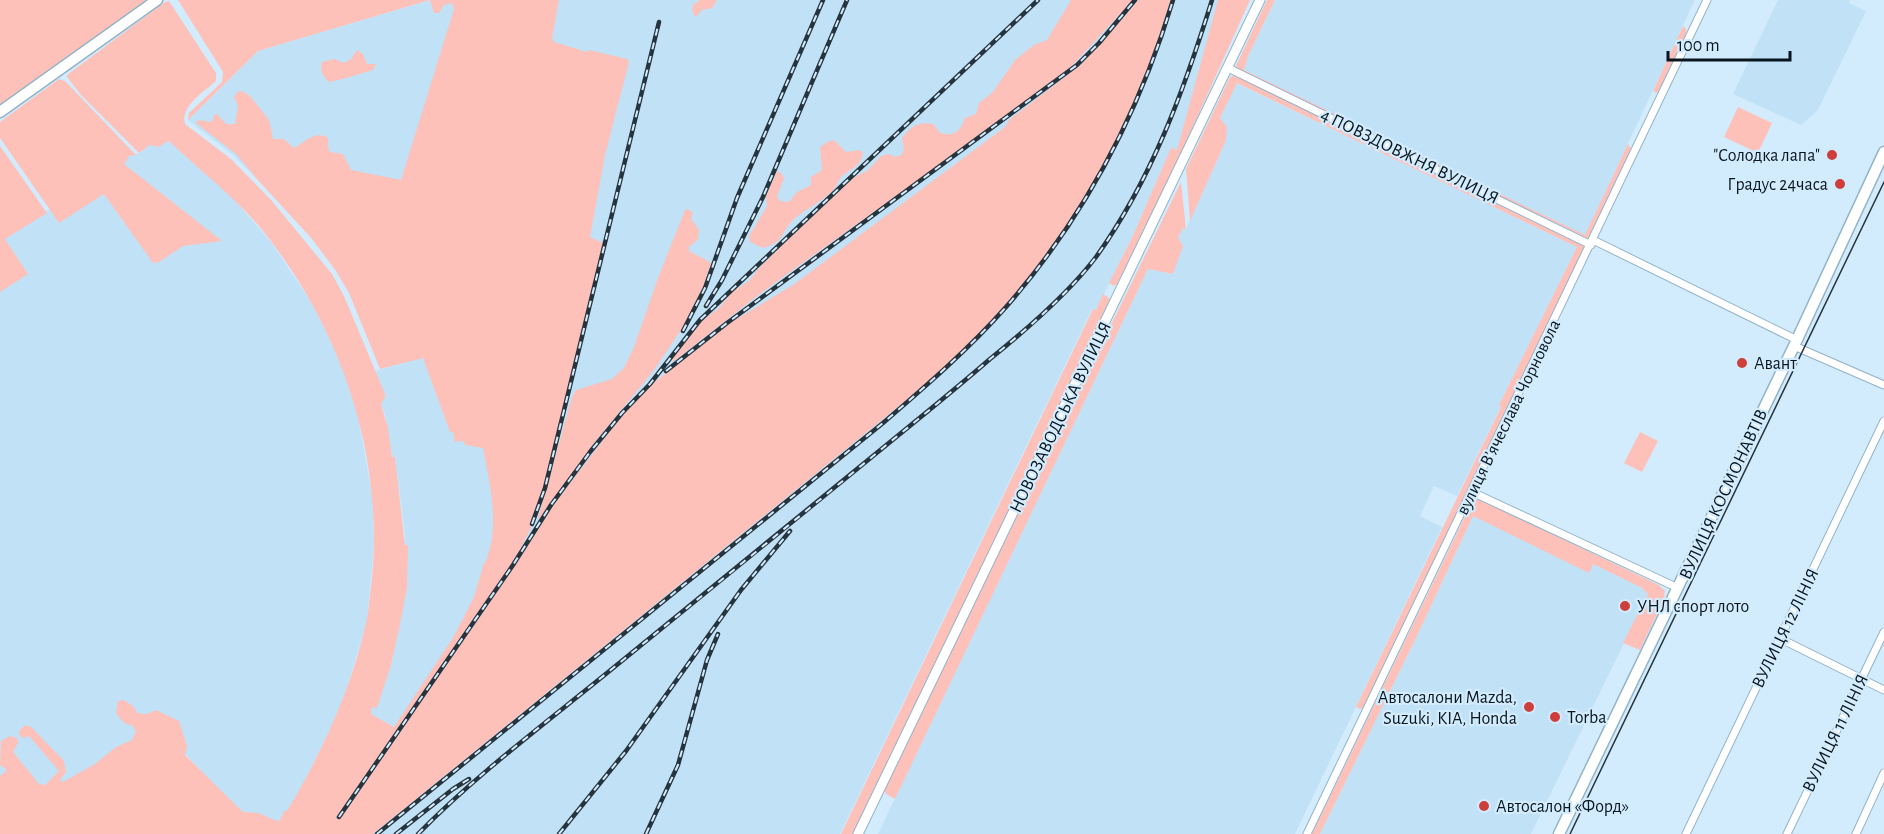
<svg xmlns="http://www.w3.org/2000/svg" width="1884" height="834" font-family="'Alegreya Sans',sans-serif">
<rect width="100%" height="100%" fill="#d2ecfe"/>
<path fill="#c1e1f7" d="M431,0H1160L414,738L371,714L372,706L376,707L391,665L407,589L405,534L395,458H392L385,414L369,373L423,357L351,170L327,160L314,137L256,178L233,155L188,120L258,51Z
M1164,0H1219L1196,89L1177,151L1171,149L1131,240L1096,310L1092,309L840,834H366Z
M1275,0H1695L1585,236L1244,70L1248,56Z
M1778,0H1850L1849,3L1866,11L1818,110L1801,125L1733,94Z
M1236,83L1577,247L1499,405L1501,406L1457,496L1434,486L1420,516L1442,527L1295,834H878L1148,269L1173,274L1178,238L1183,228L1186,229L1226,140L1220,118Z
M164,136L231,196L271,242L311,302L334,347L355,402L373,498L374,544L367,622L346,690L333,724L302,786L287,811L278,822L250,818L223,794L157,724L28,822L0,798V241L123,163L129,156L139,153Z
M1473,516L1588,572L1593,564L1642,588L1648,594L1531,834H1320L1415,640Z"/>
<path fill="#fdc1ba" d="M0,0H152L0,107Z
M178,0H559L552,38L554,42L587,52L589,50L627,59L629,62L605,155L590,237L603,243L545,487L530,530L512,565L339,818L514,566L552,506L624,413L652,384L728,324L793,285L1005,127L1010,119L1079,66L1099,46L1138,0H1171C1132,133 1061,255 962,351C937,375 910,397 883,419L373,834H0V776L7,770L0,765L1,741L10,736L17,738L18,743L13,751L14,753L39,784L45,785L59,771L29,736L23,738L20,736L19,731L25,725L31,727L64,761L66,772L60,780L63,782L95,764L116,747L132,740L136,731L132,725C123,725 121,719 116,713L118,701L124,700L133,706L137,713L147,714L156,710L179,721L187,746L185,755L243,812L259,813L274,820L279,821L285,810L287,811C322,752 351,690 366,623C369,612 369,599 371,587C386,458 341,325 258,225C231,194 198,169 169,141L158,147L150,145L139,153L81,95L67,77V75L165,2L169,1L216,73V81C204,92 180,106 185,124L231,159L272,201L332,274L344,296L385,394V397L381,404L388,428L392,457H395L405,545H408L407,589L399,629L391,665L377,708L372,707L371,714L394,727L454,636L474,597L484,563L486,561C500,525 490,485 483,448L465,445L464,441L455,442L453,432H450L423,358L380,369L349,293L336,271L312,239L256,178L237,155L196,123L198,120L212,122L214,115L217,114L226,124H235L238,106L234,97L237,92L242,91L250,96L269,120L273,139H284L294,148C306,142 315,130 328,138V147L330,152L343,154L351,170L401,180L454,9L452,3L444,5L439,13H434L430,0L258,51L188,120L189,113L222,82L223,72Z
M700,0H717L712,8L702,10L697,16H695L692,10L693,5Z
M1071,0H1133L1071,67L989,129L761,293L673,362L672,358L703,320L719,308L732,292L749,281L759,268L832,196L856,176L867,171L881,156L889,154L895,157L901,155L904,150L902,138C911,126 918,121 933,124L940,133C955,137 961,130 965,118L976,114L979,103L993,92L1015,60L1034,45L1047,40Z
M1218,0H1250L1182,151L1117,284L1114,286L1109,283L1131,240L1171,148L1177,150Z
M1267,0H1275L1248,56L1244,70L1585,235L1628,144L1632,150L1589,239L1235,68Z
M1683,26L1686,29L1687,37L1660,91L1657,93L1653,91Z
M357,50L363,54L367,64H376L373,70C358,74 345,79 329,82C323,77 319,69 322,62L334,59L344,63L351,59Z
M1237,74L1582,243L1586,249L1363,708L1360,709L1356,707L1501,407L1499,405L1577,247L1237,83L1220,118L1227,127L1226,140L1190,221L1186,169L1230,77Z
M59,79L65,81L136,155L129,156L124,164L222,241L183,246L159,262L153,263L104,194L59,223L0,138V122Z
M1738,107L1772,123L1758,153L1724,137Z
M834,140L846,152L860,150L863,154C858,169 851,168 841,177C838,180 837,185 834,189C823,202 805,209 793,220C781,232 784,243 763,248L750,242L749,236L767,206L766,196L776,173L778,171L782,174L784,179L777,196L780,201L789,202L797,192L811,185V177L822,170L820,147L827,142Z
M0,146L47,213L5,239L28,274L0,292Z
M1181,182L1186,229L1183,228L1178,238L1183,246L1173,274L1148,269L895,799L886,794L884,788Z
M688,209L693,213L691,219L699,230L698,239L689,247V251L710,262L711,264L703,287L683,327L654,370L594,443L539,520L538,517L572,397L576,390L612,379L624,368L634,347L658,278L685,210Z
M1103,294L1109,298L1110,300L853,834H841L1093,309L1096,310Z
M1640,432L1658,441L1642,472L1624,463Z
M1473,500H1481L1659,585L1665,591L1664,599L1640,650L1623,643L1648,594L1642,588L1593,564L1589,573L1473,516L1415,640L1320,834H1312Z"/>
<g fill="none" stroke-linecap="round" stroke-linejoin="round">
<g stroke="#93b3c8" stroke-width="9">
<path id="minor" d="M1228,68L1591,245
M1593,240L1797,340
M1794,346L1884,385
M1472,492L1678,588
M1779,638L1884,690
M1307,834L1707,0
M1686,834L1884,421
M1787,834L1884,632
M1856,834L1884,773"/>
</g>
<g stroke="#93b3c8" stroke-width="11">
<path id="tertiary" d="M858,834L1260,0"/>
</g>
<g stroke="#93b3c8" stroke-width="13">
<path id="secondary" d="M0,112L157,0
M1559,834L1794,346L1884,152"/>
</g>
<use href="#minor" stroke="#fff" stroke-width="7"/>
<use href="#tertiary" stroke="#fff" stroke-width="9"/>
<use href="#secondary" stroke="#fff" stroke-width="10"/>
<path stroke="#26343e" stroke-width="1.5" d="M1570,834L1884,182"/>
<g stroke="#26343e" stroke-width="4.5">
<path id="rail" d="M706,306L722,280L763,197L847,0
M683,331L705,288L737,198L823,0
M666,371L727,323L1077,65L1099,43L1135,0
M532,524L545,488L659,22
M339,817L513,565L551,505L590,452L622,413L650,384L700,320L1038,0
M377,834L883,423C926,386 969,349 1006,307C1084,218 1139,113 1173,0
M396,834L453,789L469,779
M418,834C476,775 543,725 607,673C703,595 799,517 895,438C927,412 959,386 990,359C1026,330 1068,294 1096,257C1152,179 1184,90 1212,0
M559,834L626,751L741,590L790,531
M646,834L678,765L707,660L718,634"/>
</g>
<use href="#rail" stroke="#d2ecfe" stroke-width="2" stroke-dasharray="7" stroke-linecap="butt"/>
</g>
<g fill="#ce3f3b" stroke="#d2ecfe" stroke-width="2">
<circle cx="1832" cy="155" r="6"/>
<circle cx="1840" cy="184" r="6"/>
<circle cx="1742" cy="363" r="6"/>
<circle cx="1625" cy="606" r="6"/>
<circle cx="1529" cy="707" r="6"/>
<circle cx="1555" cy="717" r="6"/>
<circle cx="1484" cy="806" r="6"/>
</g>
<g text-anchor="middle" stroke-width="4.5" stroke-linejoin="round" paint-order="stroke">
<g font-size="18" fill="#0a161e" stroke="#d2ecfe" text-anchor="start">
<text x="1820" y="161" text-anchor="end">"Солодка лапа"</text>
<text x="1828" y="190" text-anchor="end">Градус 24часа</text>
<text x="1754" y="369">Авант</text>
<text x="1637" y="612">УНЛ спорт лото</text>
<text x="1517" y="703" text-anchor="end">Автосалони Mazda,<tspan x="1517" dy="21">Suzuki, KIA, Honda</tspan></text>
<text x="1567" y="723">Torba</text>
<text x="1496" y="812">Автосалон «Форд»</text>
</g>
<g font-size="18" fill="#0a161e" stroke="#d2ecfe">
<text transform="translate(1410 156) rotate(26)" y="6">4 ПОВЗДОВЖНЯ ВУЛИЦЯ</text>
<text transform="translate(1060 417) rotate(-64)" y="6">НОВОЗАВОДСЬКА ВУЛИЦЯ</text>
<text transform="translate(1508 417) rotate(-64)" y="6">вулиця Вʼячеслава Чорновола</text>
<text transform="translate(1723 494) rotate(-65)" y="6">ВУЛИЦЯ КОСМОНАВТІВ</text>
<text transform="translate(1785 628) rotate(-64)" y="6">ВУЛИЦЯ 12 ЛІНІЯ</text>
<text transform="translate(1835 733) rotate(-64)" y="6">ВУЛИЦЯ 11 ЛІНІЯ</text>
</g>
</g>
<path d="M1668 51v9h122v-9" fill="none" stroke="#0a161e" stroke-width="3"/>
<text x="1677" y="51" font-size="18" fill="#0a161e" stroke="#d2ecfe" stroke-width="4.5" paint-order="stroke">100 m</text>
</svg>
